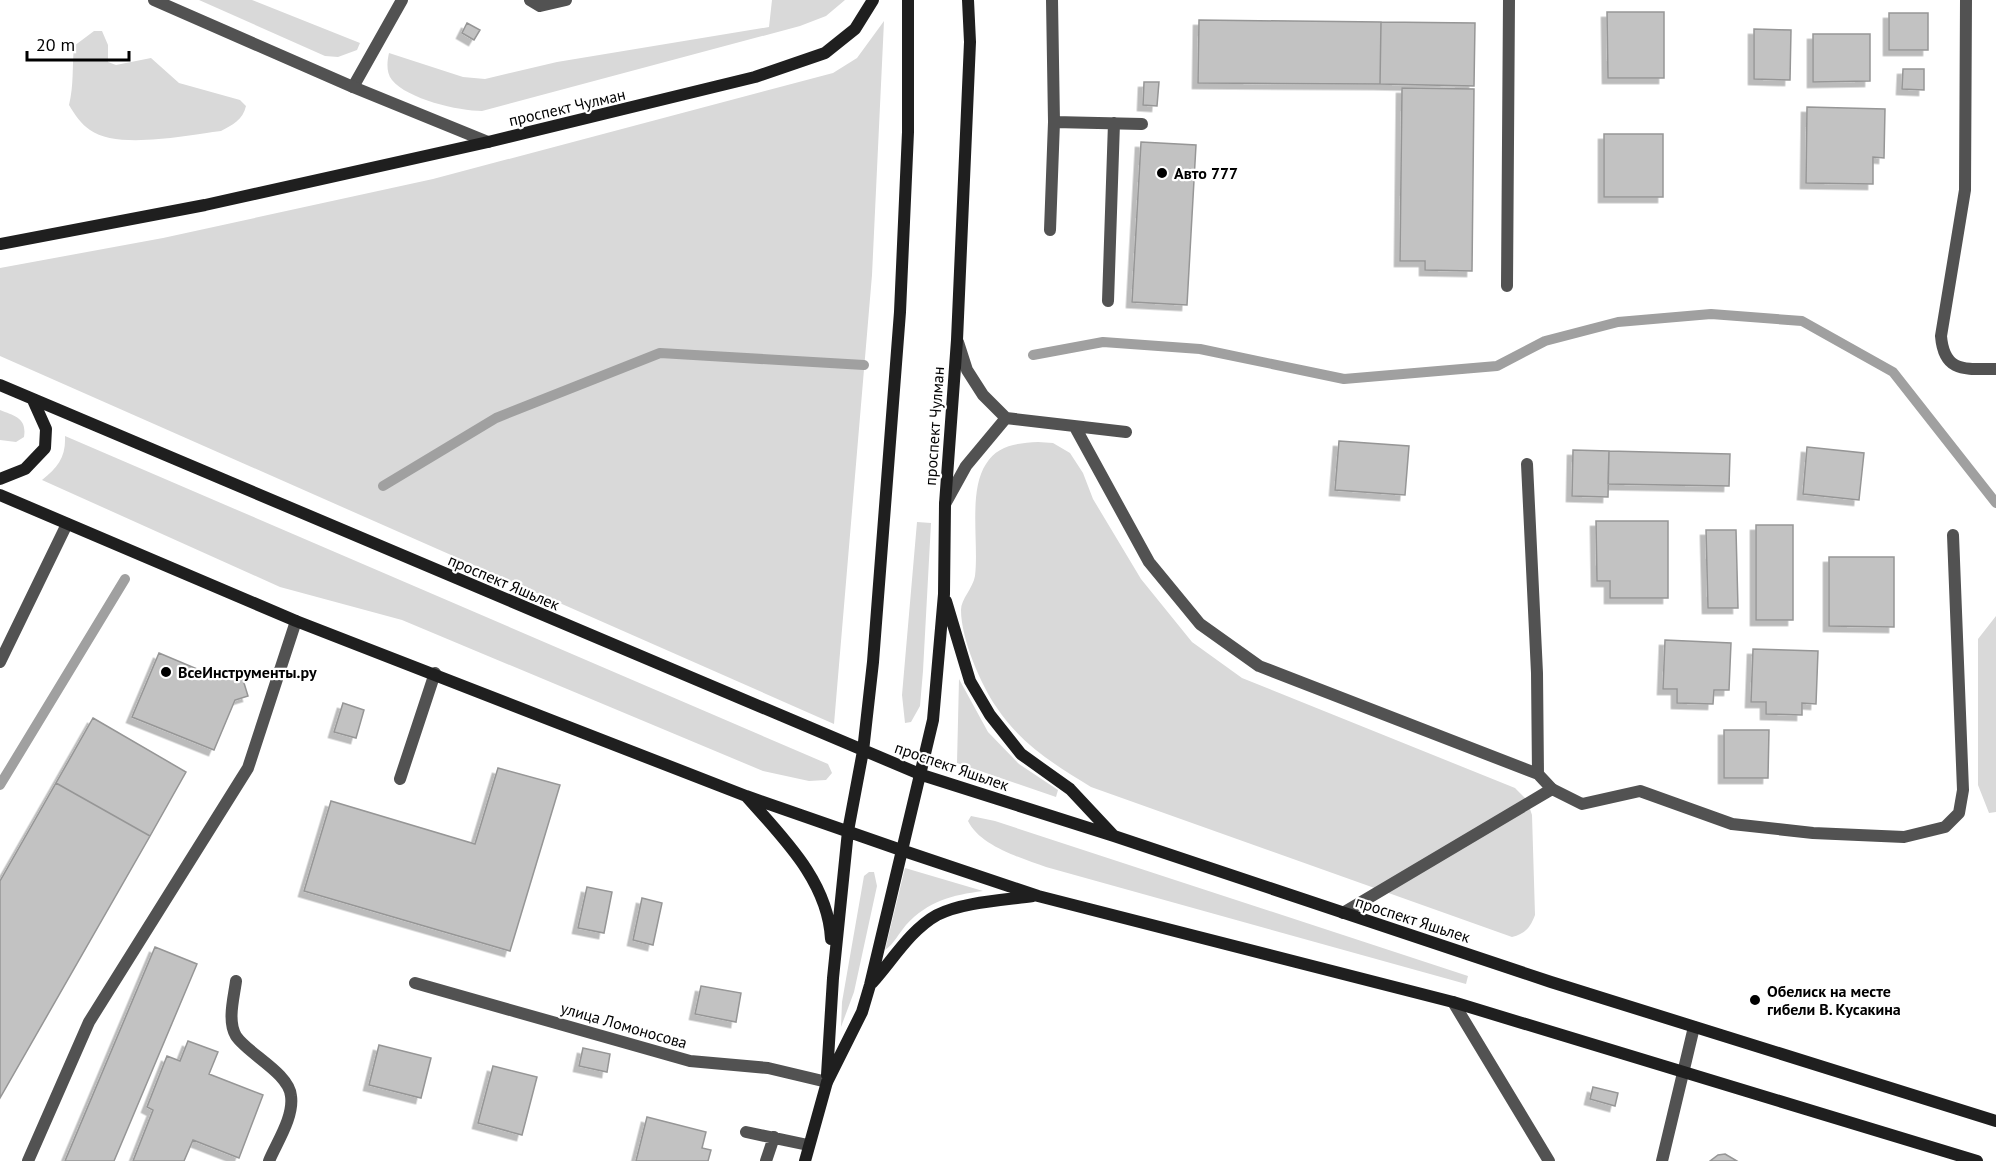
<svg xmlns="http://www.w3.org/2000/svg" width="1996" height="1161" font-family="'PT Sans',sans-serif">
<defs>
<filter id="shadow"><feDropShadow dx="-5.5" dy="5.5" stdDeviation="0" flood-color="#0004"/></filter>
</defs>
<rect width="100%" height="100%" fill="#fff"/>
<path fill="#d9d9d9" d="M199,0H252L360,43L357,50L338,57L325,56Z
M772,0H845L826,16L800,26L482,111C459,111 407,99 392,80C386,73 387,62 389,53L463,77L485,79L557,62L769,27Z
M884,21L872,275L834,724L0,356V268L163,238L433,179L833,73L857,58Z
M94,31H102L108,45V62L116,65L151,58L179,83L240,100L246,106C243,120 232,125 221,131C188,135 117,150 90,130C81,124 75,115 69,105C74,85 72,67 74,46Z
M0,410C15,416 27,418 24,437L16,442L0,440Z
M65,436L828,764L832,773L826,780L809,781L763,771L402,620L280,587L42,480C58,467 66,457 65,436Z
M1038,442L1053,443L1070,453L1083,473L1093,499L1141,579L1192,642L1242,678L1515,788L1527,800L1532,815L1535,915C1530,928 1526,933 1512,937L1091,787C1055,765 1021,744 997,708C981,685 961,639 961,610C961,599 973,588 975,576C979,544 968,491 986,464C997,445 1018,443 1038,442Z
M917,522L931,523L923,671L920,706L911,722L905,723L902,695Z
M1996,616V812L1989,813L1978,785V639Z
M959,679L988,732L1019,764L1058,790L1056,797L957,763Z
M971,816L995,821L1468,976L1466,984L1046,867C1021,858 980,846 968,821Z
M905,868L983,891C952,895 928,901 906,925C899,933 894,944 885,950Z
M869,872H874L877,886L854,992L841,1027L842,1002L864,876Z"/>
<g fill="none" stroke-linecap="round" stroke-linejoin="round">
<path stroke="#a0a0a0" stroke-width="10" d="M1033,355L1103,342L1200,349L1344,379L1497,366L1545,341L1618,322L1711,314L1802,321L1893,372L1996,503
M383,486L496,418L660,353L864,365
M0,785L125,579"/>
</g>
<path fill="#c2c2c2" stroke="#969696" stroke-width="1.5" filter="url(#shadow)" d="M1607,12H1664V78H1608Z
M1889,13H1928V50H1889Z
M1199,20L1381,22L1380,84L1198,83Z
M1381,22L1475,23L1474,86L1380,84Z
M467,23L480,30L474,40L462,33Z
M1754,29L1791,30L1790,80L1754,79Z
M1813,34H1870V81L1813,82Z
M1903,69H1924V90L1902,89Z
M1144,82H1159L1157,106L1143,105Z
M1402,88L1474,89L1472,271L1425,270V261H1400Z
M1807,107L1885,109L1884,158L1873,157V184L1806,183Z
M1604,134H1663V197H1604Z
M1141,142L1196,145L1187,305L1132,302Z
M1339,441L1409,446L1405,495L1335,490Z
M1807,447L1864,453L1859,500L1803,494Z
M1573,450L1609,451L1608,497L1572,496Z
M1609,451L1730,454L1729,486L1608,484Z
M1596,521H1668V598H1610V581H1597Z
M1756,525H1793V620H1756Z
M1706,530H1736L1738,608H1708Z
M1829,557H1894V627L1829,626Z
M1665,640L1731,643L1729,690H1714L1713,704L1677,703V689H1663Z
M1753,649L1818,651L1816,704L1802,703V715L1766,714V702H1751Z
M159,653L216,677L240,670L248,696L235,700L214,750L132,717Z
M343,703L364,710L356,738L334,732Z
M93,718L186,772L150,836L56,783Z
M1724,730H1769L1768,778H1724Z
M498,768L560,785L510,951L304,891L331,801L475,844Z
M56,783L150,836L0,1098V881Z
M587,887L612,892L604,933L578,928Z
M642,898L662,903L653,945L633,940Z
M155,947L197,964L114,1161H65Z
M701,986L741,993L736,1022L695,1014Z
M188,1041L218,1052L209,1074L263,1095L239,1158L193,1140L184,1161H133L153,1110L147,1107L167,1056L180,1061Z
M379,1045L431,1058L421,1098L369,1085Z
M583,1048L610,1054L607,1072L579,1066Z
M493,1066L537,1077L522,1135L478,1123Z
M1593,1087L1618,1093L1615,1106L1590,1099Z
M647,1117L706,1132L702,1148L711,1150L708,1161H636Z
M1725,1154L1737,1161H1710L1718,1155Z"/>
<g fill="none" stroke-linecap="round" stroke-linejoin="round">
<path stroke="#525252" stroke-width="12" d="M530,0L540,6L566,0
M353,87L402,0
M1054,122L1142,124
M1050,230L1054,122L1052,0
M1108,301L1114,123
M958,342L967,370L983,395L1006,418L1126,432
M1075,427L1149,562L1200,624L1259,666L1538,774
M1527,464L1537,673L1538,774L1552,789
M945,504L966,466L1006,418
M0,662L67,524
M400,779L435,673
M236,981C234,997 227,1021 236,1036C248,1054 289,1073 291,1096C294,1117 277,1142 269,1161
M1453,1002L1549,1161
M746,1132L808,1145
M28,1161L89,1022L248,768L296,621
M766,1161L774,1137
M1662,1161L1694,1027"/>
<path stroke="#525252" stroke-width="12" d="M154,0L353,87L488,142
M1966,0L1965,190L1941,336C1944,373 1965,369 1996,369
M1507,286L1509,0
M1343,913L1552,789L1582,804L1640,791L1732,824L1813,833L1904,837L1945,827L1959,813L1963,790L1953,535
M415,983L690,1061L768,1068L827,1082"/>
<path stroke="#1f1f1f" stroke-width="12" d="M0,244L205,205L488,142L755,77L825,53L855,29L873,0
M0,385L922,775L1114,836L1551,982L1996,1121
M0,479L25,469L45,448L46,429L33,400
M0,495L296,621L746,796L901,850L1038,896L1453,1002L1977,1161
M946,601L970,681L990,715L1021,754L1070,789L1114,836
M747,797C783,838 828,881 831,939
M872,983C892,961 910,930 937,915C962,902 1005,900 1033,896
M827,1075L833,978L848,831L863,751L873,662L900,312L908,132V0
M805,1161L827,1082L862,1012L870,985L933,720L944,594L945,504L957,340L970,42L968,0"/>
</g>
<g fill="#000" stroke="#fff" stroke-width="2">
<circle cx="1162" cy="173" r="6"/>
<circle cx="166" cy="672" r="6"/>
<circle cx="1755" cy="1000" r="6"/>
</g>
<g text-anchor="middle" stroke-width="4.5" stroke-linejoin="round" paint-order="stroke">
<g font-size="16" fill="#000" stroke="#fff">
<text transform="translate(567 107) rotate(-13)" y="6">проспект Чулман</text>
<text transform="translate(934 426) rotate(-86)" y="6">проспект Чулман</text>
<text transform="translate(504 582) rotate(23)" y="6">проспект Яшьлек</text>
<text transform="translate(952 766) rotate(19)" y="6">проспект Яшьлек</text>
<text transform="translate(1413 919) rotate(18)" y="6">проспект Яшьлек</text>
<text transform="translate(624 1025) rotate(16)" y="6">улица Ломоносова</text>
</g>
<g font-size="16" font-weight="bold" fill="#000" stroke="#fff" text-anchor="start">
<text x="1174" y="179">Авто 777</text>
<text x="178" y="678">ВсеИнструменты.ру</text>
<text x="1767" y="997">Обелиск на месте<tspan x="1767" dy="18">гибели В. Кусакина</tspan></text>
</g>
</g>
<path d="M27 51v9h102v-9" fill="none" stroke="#000000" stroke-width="3"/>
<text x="36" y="51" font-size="18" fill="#000000" stroke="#ffffff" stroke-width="4.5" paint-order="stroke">20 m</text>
</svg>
